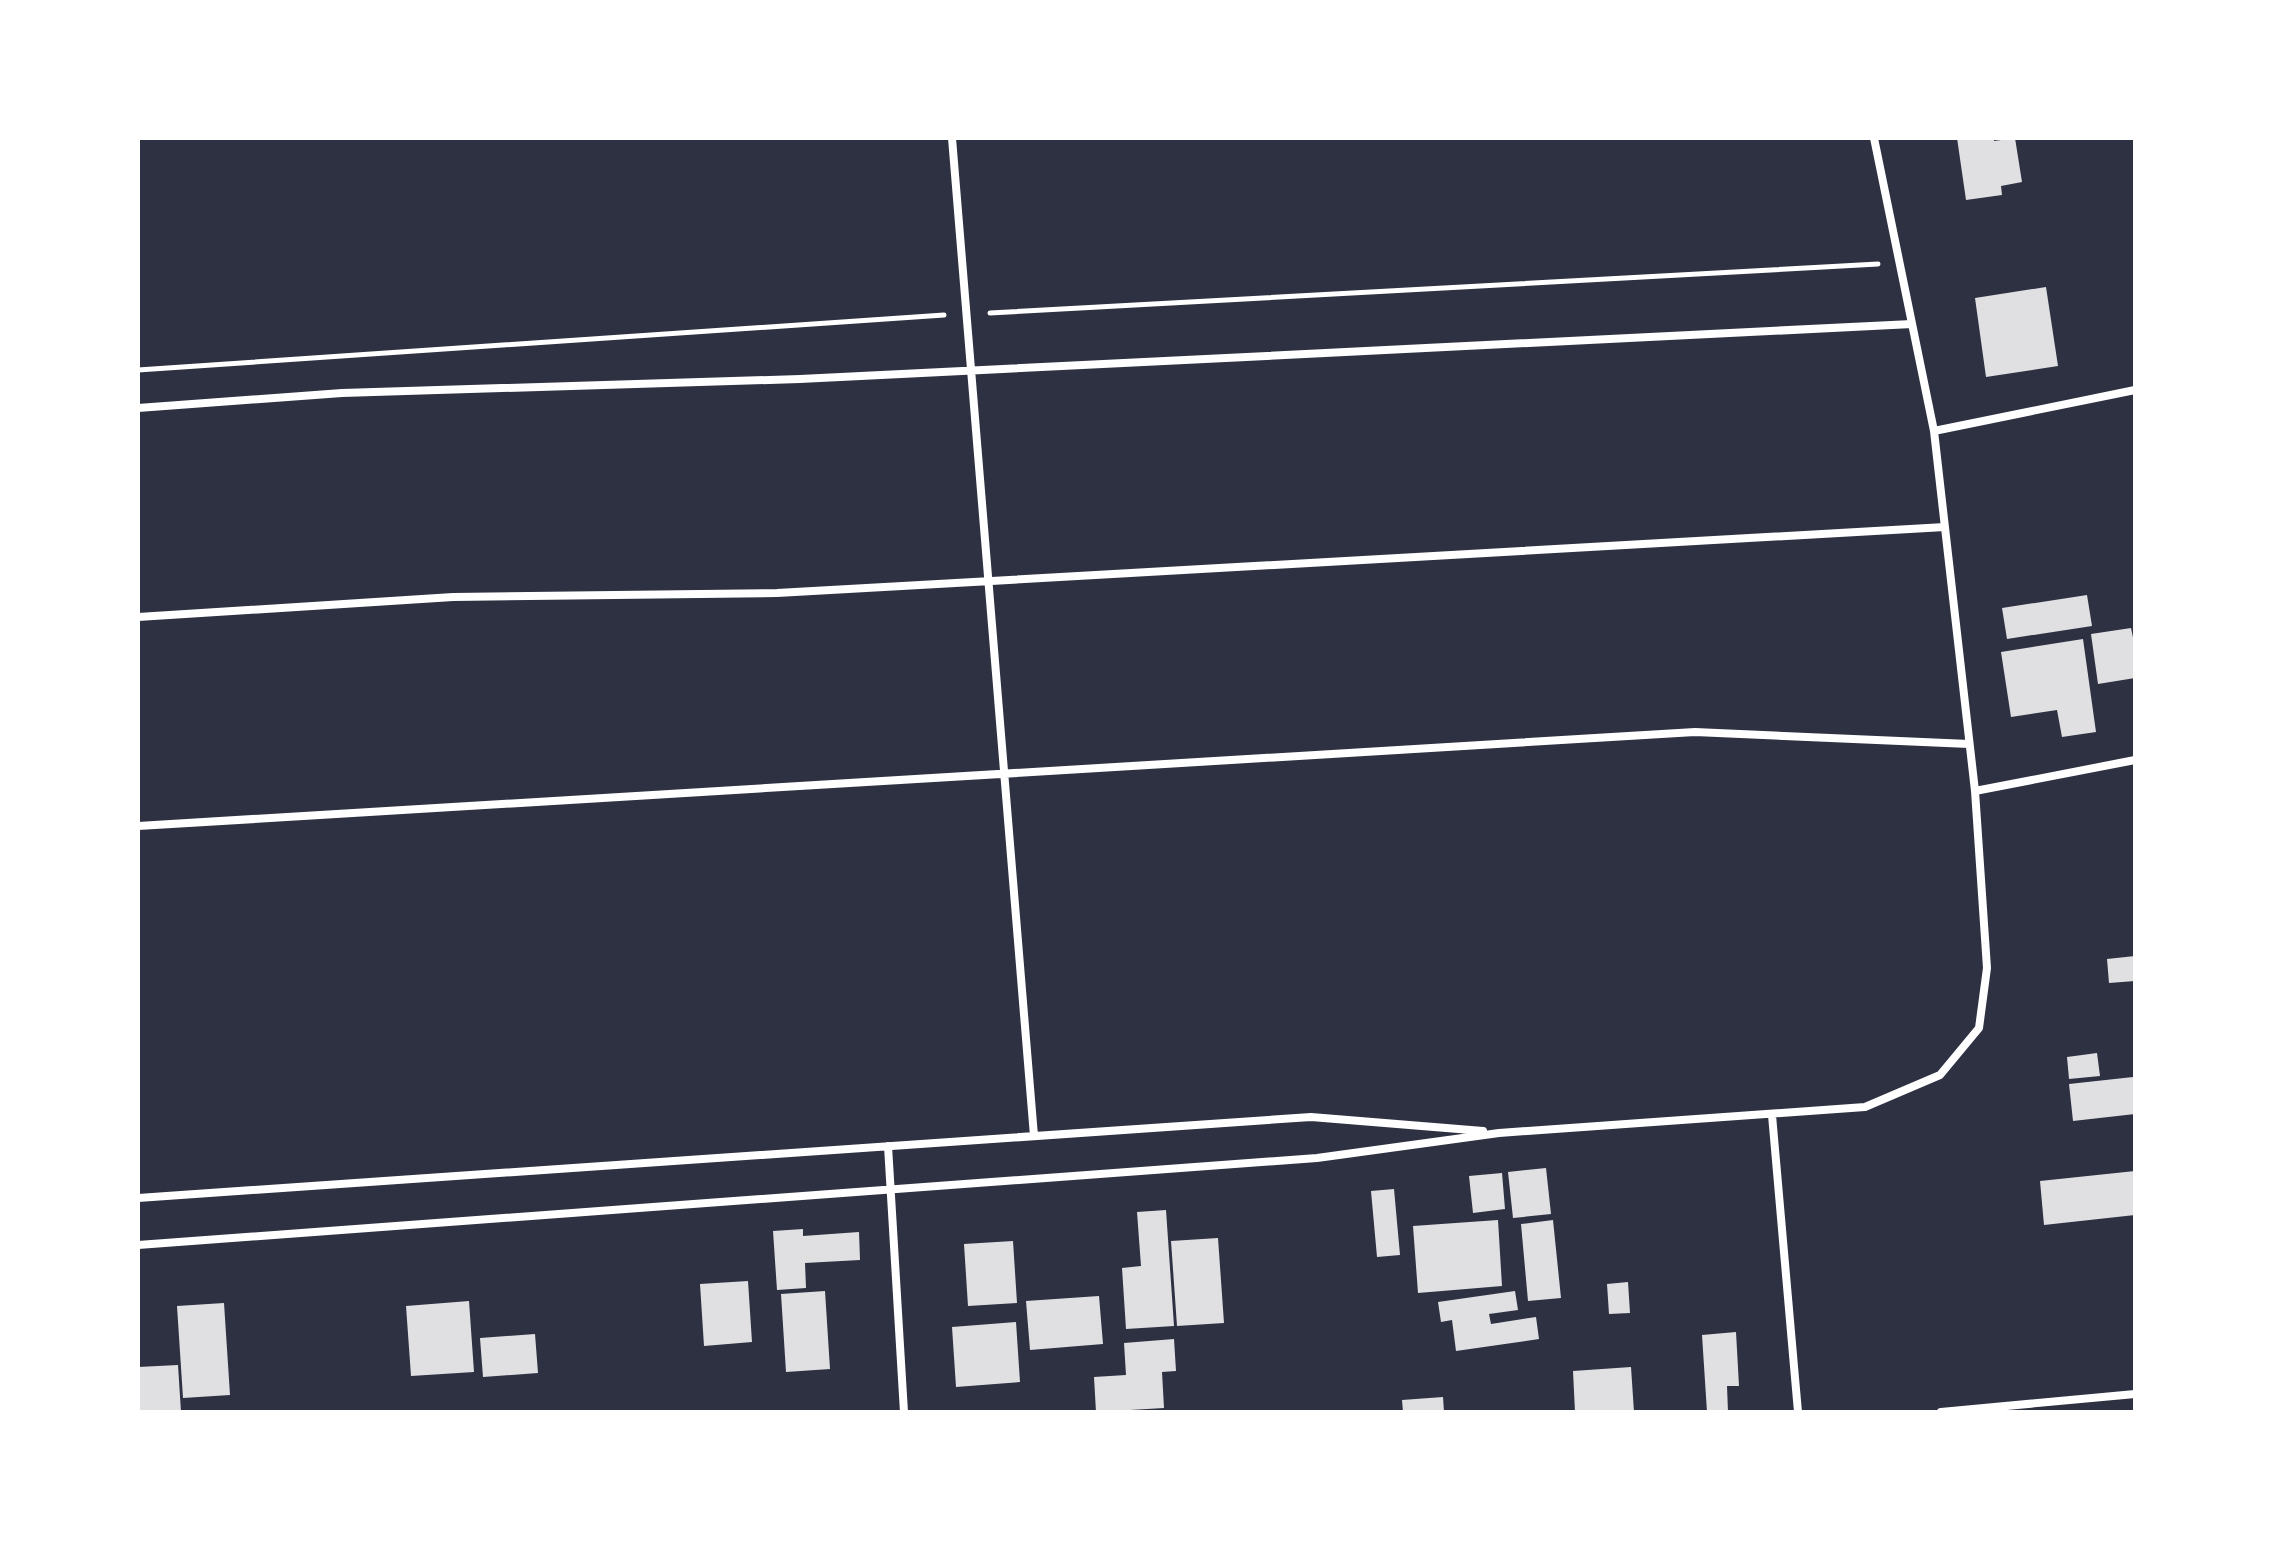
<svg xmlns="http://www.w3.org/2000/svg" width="2273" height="1550" font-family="'Crimson Pro',serif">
<rect width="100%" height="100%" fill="#2d3142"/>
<path fill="#e0e0e3" d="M1957,138H1994V141L2015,138L2022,182L2001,186L2002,195L1966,200Z
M2046,287L2058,366L1986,377L1975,298Z
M2087,595L2092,626L2007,639L2002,608Z
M2131,628L2135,647V678L2098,684L2091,634Z
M2083,639L2096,732L2062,737L2057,710L2011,717L2001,652Z
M2135,956V981L2109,983L2107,959Z
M2097,1053L2100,1076L2069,1079L2067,1057Z
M2133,1077L2135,1114L2073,1121L2069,1084Z
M1546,1168L1551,1214L1513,1218L1508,1172Z
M2135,1171V1215L2044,1225L2040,1181Z
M1502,1173L1505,1209L1473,1213L1469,1176Z
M1394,1189L1400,1255L1377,1257L1371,1191Z
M1166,1210L1174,1326L1126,1329L1122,1268L1141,1266L1137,1212Z
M1498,1220L1502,1286L1418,1293L1413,1226Z
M1553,1220L1561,1298L1528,1301L1521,1224Z
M803,1229V1236L859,1232L860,1260L805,1263L806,1288L777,1290L773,1231Z
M1218,1238L1224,1323L1177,1326L1171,1241Z
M1013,1241L1017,1303L968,1306L964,1244Z
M748,1281L752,1342L704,1346L700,1284Z
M1628,1282L1630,1313L1609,1314L1607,1284Z
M825,1291L830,1369L786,1372L781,1294Z
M1515,1291L1518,1310L1489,1314L1491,1324L1536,1317L1539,1339L1456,1351L1452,1320L1441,1322L1438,1302Z
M1099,1296L1103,1344L1030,1350L1026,1301Z
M469,1301L474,1372L411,1376L406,1306Z
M224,1303L230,1395L183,1398L177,1306Z
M1016,1322L1020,1382L956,1387L952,1327Z
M1736,1332L1739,1386H1727L1728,1412H1707L1702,1335Z
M535,1334L538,1373L483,1377L480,1338Z
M1174,1339L1176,1371L1162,1372L1164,1408L1096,1412L1094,1377L1126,1375L1124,1343Z
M178,1365L181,1412H138V1367Z
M1631,1367L1634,1412H1575L1573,1371Z
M1443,1397L1444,1412H1403L1402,1400Z"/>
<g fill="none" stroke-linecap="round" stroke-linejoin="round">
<path stroke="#fff" stroke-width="5" d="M990,313L1878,264
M138,370L944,315"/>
<path stroke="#fff" stroke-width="8" d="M952,138L1034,1136
M138,408L342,393L800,379L1912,324
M1934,431L2135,390
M138,617L453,597L777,593L1945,527
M1975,791L2135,760
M138,826L1695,732L1969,744
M1772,1115L1798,1412
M888,1146L904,1412
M138,1198L1311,1117L1483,1131
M138,1245L1317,1158L1499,1133L1865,1107L1940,1075L1979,1028L1987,968L1975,791L1934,431L1874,138
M1941,1412L2135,1394"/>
</g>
<rect width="2273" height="1550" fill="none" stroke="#ffffff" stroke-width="280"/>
</svg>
